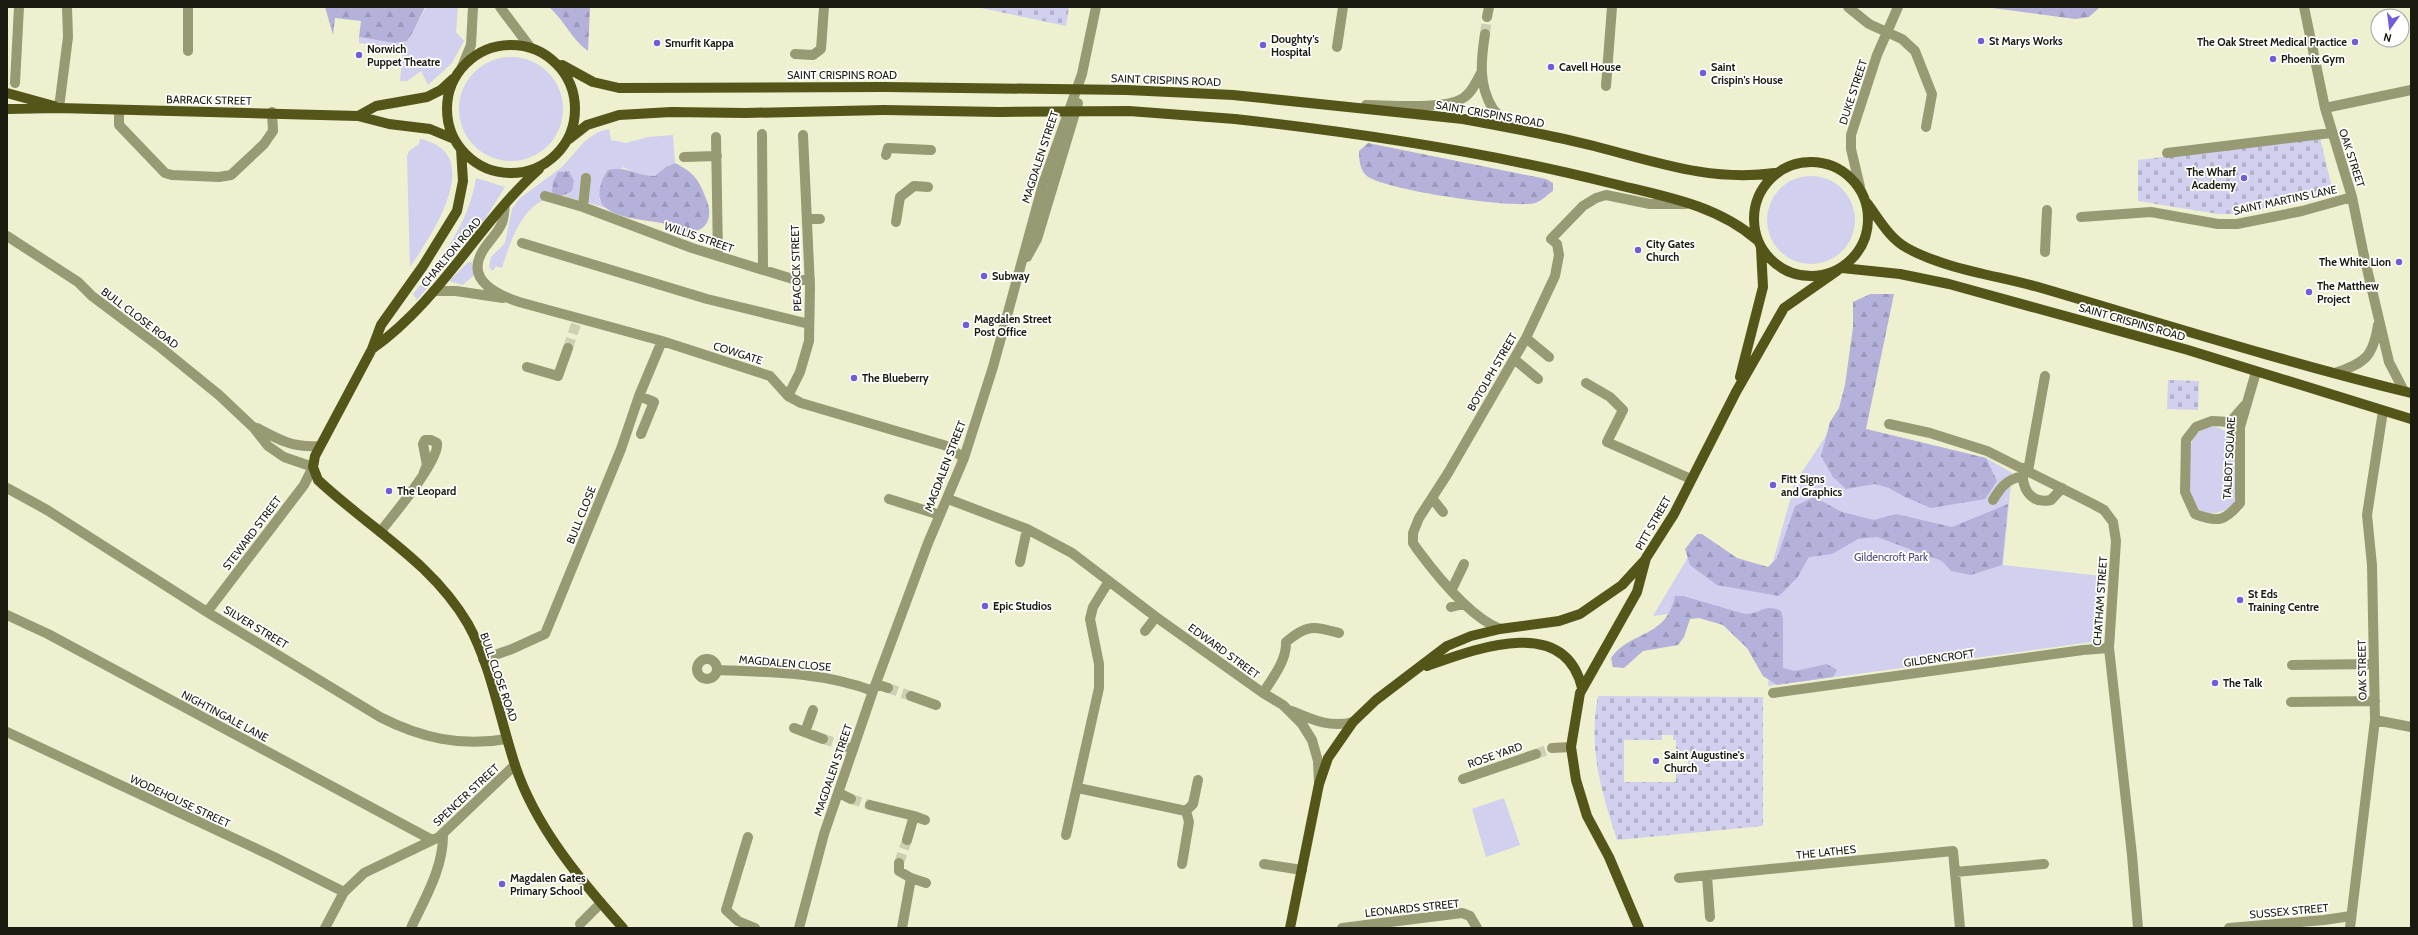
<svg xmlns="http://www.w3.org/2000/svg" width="2418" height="935" font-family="Cabin,sans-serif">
<defs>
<pattern id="forest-firs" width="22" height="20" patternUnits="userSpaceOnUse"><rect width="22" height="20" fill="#b4b1db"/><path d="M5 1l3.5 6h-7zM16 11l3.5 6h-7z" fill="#9a98bb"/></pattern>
<pattern id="cemetery-stones" width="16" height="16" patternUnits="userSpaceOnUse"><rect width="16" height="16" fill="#d1d0ee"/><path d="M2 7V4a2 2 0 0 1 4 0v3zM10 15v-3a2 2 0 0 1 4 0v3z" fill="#b3b2cb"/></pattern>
</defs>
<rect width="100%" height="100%" fill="#eef0d0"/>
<path fill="#d1d0ee" d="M426,7H458L456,32L464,41L452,63L428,85L421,71L407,81H400L403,48L359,43V37L394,43L414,30Z
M459 109a52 52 0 1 1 104 0a52 52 0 1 1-104 0Z
M609,129L611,140L626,143L648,137L673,135L675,163L655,176H640L623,167L599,199L606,208L564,196L572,191C559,194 543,198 533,207C517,221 508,248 502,268L496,266L493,271L489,267L491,257L505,243L512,209L519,199L562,167L585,141L598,132Z
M420,139C488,153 431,236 410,267L407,156L409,151L419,144Z
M1767 220a44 44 0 1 1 88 0a44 44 0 1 1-88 0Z
M476,178L505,187L485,219L417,300L413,294C441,260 469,223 476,178Z
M468,262H472L474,275L463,285L449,281Z
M1840,415L1866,429L1986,458L2012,473L2003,565L2101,576L2096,635L2092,642L1768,686L1771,653L1777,623L1688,611L1653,616L1691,552L1752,577L1772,565L1795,482Z
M2214,426L2228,432L2236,442L2235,503C2221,517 2194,519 2190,494C2188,485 2190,475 2190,466C2190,456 2189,444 2195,436C2200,430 2207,427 2214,426Z
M1504,798L1520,845L1486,857L1472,809Z"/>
<path fill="url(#forest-firs)" d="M325,7H425L414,30L407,41L394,43L359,37L361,21L335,18L333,35Z
M549,7H590L588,51C571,39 565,21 549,7Z
M1985,7H2100L2089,17L2075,19Z
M1368,143L1546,179L1553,183V191C1548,194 1542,201 1535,203C1514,209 1384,190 1367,176C1360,171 1359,159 1359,151Z
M675,163C695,173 699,180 707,201C715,223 701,236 679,231C673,229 668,225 662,223C647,220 619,219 606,208C594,199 601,179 608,170C629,166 634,176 655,176L666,167Z
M569,171L574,181L572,191C565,195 559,199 552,192L553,182L558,172Z
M1870,294H1894L1866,429L1986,458L1997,481L1985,499L1931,508L1905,497L1889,488L1875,484L1846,489L1833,477L1821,456L1830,422L1839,408L1845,385L1853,327V302Z
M1814,497L1842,512L1874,520L1896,514L1952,527L2008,504L2002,565L1971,575L1951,571L1942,561L1877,537L1858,539L1832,554L1809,557L1797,578L1779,596L1717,585L1690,565L1685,549L1697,534H1702L1737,558L1768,567L1777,558L1795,506Z
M1675,596H1683L1745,614C1762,614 1764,603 1781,611L1783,619V668L1795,671L1827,664L1837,670L1833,677L1777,685L1763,676L1747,648L1723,625L1699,618L1690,619L1684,637L1678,645L1643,651L1624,668L1613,667L1611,658C1631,630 1666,639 1675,596Z"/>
<path fill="url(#cemetery-stones)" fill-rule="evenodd" d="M976,7H1069L1066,26Z
M2320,138L2333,192L2237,214H2218L2138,201V160Z
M2168,380L2199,381L2198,410L2167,409Z
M1598,696L1763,697V826L1617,840C1601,789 1588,750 1598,696ZM1662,735H1673V740H1676V755H1688V767L1676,768V782H1624V740H1662Z"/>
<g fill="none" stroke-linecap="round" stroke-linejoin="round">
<path stroke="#ced0b3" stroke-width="10" stroke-dasharray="10 5" stroke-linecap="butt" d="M1485,34L1487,17
M568,348L576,324
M888,688L911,696
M823,739L842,745
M1536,754L1552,748
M851,799L870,805
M899,863L907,840"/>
<path stroke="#989a74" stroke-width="10" d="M188,7V51
M500,7L530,47
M1848,7L1869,24L1902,39L1915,51L1932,94L1926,127
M2304,7L2325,108L2352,197L2364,256L2389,362L2404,391
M1487,17L1489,7
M1485,34C1481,60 1478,85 1493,109C1498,116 1508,122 1514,128
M1337,47L1343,7
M795,54L813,55L821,49L824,7
M462,67L471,45L473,7
M15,83L19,7
M1606,86L1612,7
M1366,105C1388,105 1446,110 1463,98C1472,93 1476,82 1481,73
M59,108L68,37L67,7
M2325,108L2411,90
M119,111V125L165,173L172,175L219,177L231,175L264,144L273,131L272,112
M762,134L763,270
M716,137L718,256
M2167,153L2331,133
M886,155L888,148L931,150
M684,157L717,156
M1860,187L1851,149V135L1877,55L1898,7
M545,196L583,207L692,248L796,280H810
M505,205C504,211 504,218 502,223C497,235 486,243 481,254C467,281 498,295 519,302L662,341L770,376L788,396L801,403L947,446L964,458
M583,207L586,178
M2081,217L2151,212L2218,224H2237L2302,211L2352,197
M807,219H820
M896,222L900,197L914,186L928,187
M7,236L78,282L92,296L160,347L219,395L253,427L268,446L284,457L313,467L304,485L207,612
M522,243L707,299L809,324
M2045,252L2047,210
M1027,257L1037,239L1078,103
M434,291H456L503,298
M1526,338L1549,357
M1514,359L1538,379
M527,367L558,376L568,348
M2335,373C2365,363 2373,357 2378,325
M1586,383L1610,397L1623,410L1607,442L1691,479
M639,396L654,402L641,434
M788,396L800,372L809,341L810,287L803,135
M2245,405L2230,422L2212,421L2196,427L2186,440L2185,492L2195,514C2218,523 2225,521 2240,503V427L2256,372
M1889,424L1930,433L1987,451L2093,504L2104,510L2113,522L2116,541L2109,648L2132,855L2138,928
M257,428C279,440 294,448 319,446
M2024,468C2020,485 2029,505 2051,500L2062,488
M2028,471L2045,376
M7,488L47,510L207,612L380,717C421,738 461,747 507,739
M1432,498L1443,512
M889,499L940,515
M948,499L1027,529L1072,553L1156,617L1263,693L1283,705L1302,724L1312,740L1318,761L1319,784
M1993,500C2001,487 2006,480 2022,476
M380,532C392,517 440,460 437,443L431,440H425L423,444L427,465L424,472
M1020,562L1027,529
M1452,589L1464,564
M1451,607L1463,604
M7,615L48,634L432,840
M1500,629C1470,617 1437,576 1417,549L1413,543V533L1419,518L1448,473L1526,338L1555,276L1559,255L1557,244L1551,239L1583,206L1596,198L1606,195L1650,204H1686
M1145,631L1156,617
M697 669a10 10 0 1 1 20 0a10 10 0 1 1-20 0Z
M483,659L512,649L545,634L621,449L639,396L662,341
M2292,665L2374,664
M717,670C769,672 824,672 873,691
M876,684L888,688
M1263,693C1272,679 1287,660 1286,642C1307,624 1313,626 1339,633
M1773,693L2083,650L2109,648
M911,696L936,705
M2291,702L2375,701
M1292,711C1313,720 1330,728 1353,722
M2375,720L2411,727
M794,728L823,739
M7,732L274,857L344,892
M805,732L813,710
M842,745L853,750
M1552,748L1571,747
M1463,779L1536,754
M1078,788L1186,811L1193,804L1198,780
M839,793L851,799
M870,805L914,816L907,840
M914,816L925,820
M1066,835L1099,688V664L1090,619L1093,607L1109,581
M748,837L726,910L738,921L755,928
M899,863V871L911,878L902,928
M1182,864L1189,822L1186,811
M1264,864L1302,870
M1955,872L2044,864
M1707,876L1710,917
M911,878L926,883
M1679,878L1953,851L1960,928
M580,924L601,903
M325,928L344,892L364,873L439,837L515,765
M411,928C425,898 444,867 443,833
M799,928L824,834L873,691L928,543L964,458L993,367L1043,184L1082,74L1096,7
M1342,928L1462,913L1470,916L1477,928
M2229,928L2324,920L2351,916
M2350,928L2375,720L2372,565L2367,515L2383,411"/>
<path stroke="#545518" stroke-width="10" d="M447 109a64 64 0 1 1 128 0a64 64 0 1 1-128 0Z
M562,65L593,82L619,88L885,87
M7,93L54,106
M7,109L59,108L358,116L389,124L430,129L454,139
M358,116L376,106L427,97L441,90L453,79
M1235,119C1361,133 1487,152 1610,183C1662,196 1716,204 1757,240
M1463,119C1507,127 1551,135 1594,146C1656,162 1711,182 1775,173
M569,139L587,125L619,115L671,112L746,113L884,110
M461,149L463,181L457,211L423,266L381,325L372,349L315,456L313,467L318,480C369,528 432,562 468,624C491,665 500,720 515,765C535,826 580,880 623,928
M1754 219a57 57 0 1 1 114 0a57 57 0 1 1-114 0Z
M1867,203C1879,219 1889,238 1907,248C1947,270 2001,276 2045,289C2167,325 2288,363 2411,393
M1842,268L1900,274L1949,284L2188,350L2411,419
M372,349C441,300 478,224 539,169
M1740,377L1763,287L1761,248
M1427,666C1475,649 1565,614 1582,688
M1290,928L1319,784L1328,758L1353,722L1376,700L1447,646L1471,636L1500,629L1559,621L1580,614L1622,585L1645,560
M1639,928L1609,857L1587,816L1576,780L1571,747L1580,693L1637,592L1646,558L1674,514L1736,392L1784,308L1837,271"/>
<path stroke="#545518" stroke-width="10" d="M885,87L1127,90L1233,95L1463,119
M884,110L999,112L1129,111L1235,119"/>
</g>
<g fill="#745cd7" stroke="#fff" stroke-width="1.5">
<circle cx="1981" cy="41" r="4"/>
<circle cx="2355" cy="42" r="4"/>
<circle cx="657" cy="43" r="4"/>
<circle cx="1263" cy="45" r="4"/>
<circle cx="359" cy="55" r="4"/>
<circle cx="2273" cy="59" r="4"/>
<circle cx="1551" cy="67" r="4"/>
<circle cx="1703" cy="73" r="4"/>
<circle cx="2244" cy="178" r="4"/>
<circle cx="1638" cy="250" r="4"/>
<circle cx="2399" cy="262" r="4"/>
<circle cx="984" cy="276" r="4"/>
<circle cx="2309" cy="292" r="4"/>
<circle cx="966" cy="325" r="4"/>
<circle cx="854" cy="378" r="4"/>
<circle cx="1773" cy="485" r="4"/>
<circle cx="389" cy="491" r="4"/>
<circle cx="2240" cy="600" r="4"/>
<circle cx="985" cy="606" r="4"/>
<circle cx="2215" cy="683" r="4"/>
<circle cx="1656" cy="761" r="4"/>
<circle cx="502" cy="884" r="4"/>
</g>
<g text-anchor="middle" stroke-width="3.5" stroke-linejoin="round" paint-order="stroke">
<g font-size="11" font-weight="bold" fill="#1a1a0f" stroke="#fff" text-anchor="start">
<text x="1271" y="43">Doughty's<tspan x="1271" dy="13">Hospital</tspan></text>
<text x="1989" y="45">St Marys Works</text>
<text x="2347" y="46" text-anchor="end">The Oak Street Medical Practice</text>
<text x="665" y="47">Smurfit Kappa</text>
<text x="367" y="53">Norwich<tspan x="367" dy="13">Puppet Theatre</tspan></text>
<text x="2281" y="63">Phoenix Gym</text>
<text x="1559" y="71">Cavell House</text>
<text x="1711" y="71">Saint<tspan x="1711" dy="13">Crispin's House</tspan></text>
<text x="2236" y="176" text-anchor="end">The Wharf<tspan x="2236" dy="13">Academy</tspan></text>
<text x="1646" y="248">City Gates<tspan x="1646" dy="13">Church</tspan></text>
<text x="2391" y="266" text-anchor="end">The White Lion</text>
<text x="992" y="280">Subway</text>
<text x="2317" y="290">The Matthew<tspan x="2317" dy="13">Project</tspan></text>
<text x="974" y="323">Magdalen Street<tspan x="974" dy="13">Post Office</tspan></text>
<text x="862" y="382">The Blueberry</text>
<text x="1781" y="483">Fitt Signs<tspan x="1781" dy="13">and Graphics</tspan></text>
<text x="397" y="495">The Leopard</text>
<text x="2248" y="598">St Eds<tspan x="2248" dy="13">Training Centre</tspan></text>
<text x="993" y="610">Epic Studios</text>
<text x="2223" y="687">The Talk</text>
<text x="1664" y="759">Saint Augustine's<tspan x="1664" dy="13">Church</tspan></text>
<text x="510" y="882">Magdalen Gates<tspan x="510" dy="13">Primary School</tspan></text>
</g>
<g font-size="11" fill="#1a1a0f" stroke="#fff">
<text x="842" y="79">SAINT CRISPINS ROAD</text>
<text transform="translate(1166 80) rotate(2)" y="4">SAINT CRISPINS ROAD</text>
<text transform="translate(1853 92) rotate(-72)" y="4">DUKE STREET</text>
<text transform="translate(209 100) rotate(1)" y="4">BARRACK STREET</text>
<text transform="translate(1490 114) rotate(10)" y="4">SAINT CRISPINS ROAD</text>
<text transform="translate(1040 157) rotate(-72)" y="4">MAGDALEN STREET</text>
<text transform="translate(2352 158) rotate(72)" y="4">OAK STREET</text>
<text transform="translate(2285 200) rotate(-12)" y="4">SAINT MARTINS LANE</text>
<text transform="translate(699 237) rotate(19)" y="4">WILLIS STREET</text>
<text transform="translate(451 252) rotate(-50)" y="4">CHARLTON ROAD</text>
<text transform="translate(796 268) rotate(-92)" y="4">PEACOCK STREET</text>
<text transform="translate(140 318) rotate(37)" y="4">BULL CLOSE ROAD</text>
<text transform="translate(2132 322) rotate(16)" y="4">SAINT CRISPINS ROAD</text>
<text transform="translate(738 353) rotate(18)" y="4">COWGATE</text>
<text transform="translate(1492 372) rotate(-60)" y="4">BOTOLPH STREET</text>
<text transform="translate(2229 458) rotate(-87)" y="4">TALBOT SQUARE</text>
<text transform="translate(945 466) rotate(-69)" y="4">MAGDALEN STREET</text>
<text transform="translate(581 515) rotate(-68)" y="4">BULL CLOSE</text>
<text transform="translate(1653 523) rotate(-60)" y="4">PITT STREET</text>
<text transform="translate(252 533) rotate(-53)" y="4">STEWARD STREET</text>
<text transform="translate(2100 601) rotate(-86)" y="4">CHATHAM STREET</text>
<text transform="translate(256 627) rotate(31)" y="4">SILVER STREET</text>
<text transform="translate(1224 651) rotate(36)" y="4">EDWARD STREET</text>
<text transform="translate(1939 658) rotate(-8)" y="4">GILDENCROFT</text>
<text transform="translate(785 663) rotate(5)" y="4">MAGDALEN CLOSE</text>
<text transform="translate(2362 670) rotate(-91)" y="4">OAK STREET</text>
<text transform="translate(499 677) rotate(71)" y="4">BULL CLOSE ROAD</text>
<text transform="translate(225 716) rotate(28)" y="4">NIGHTINGALE LANE</text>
<text transform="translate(1495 755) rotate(-19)" y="4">ROSE YARD</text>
<text transform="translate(833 770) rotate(-71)" y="4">MAGDALEN STREET</text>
<text transform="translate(466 795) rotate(-43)" y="4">SPENCER STREET</text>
<text transform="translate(180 801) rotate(25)" y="4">WODEHOUSE STREET</text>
<text transform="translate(1826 852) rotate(-6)" y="4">THE LATHES</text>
<text transform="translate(1412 908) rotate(-6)" y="4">LEONARDS STREET</text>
<text transform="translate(2289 911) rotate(-5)" y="4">SUSSEX STREET</text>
</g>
<g font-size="11" fill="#4d467d" stroke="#fff">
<text x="1891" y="561">Gildencroft Park</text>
</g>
</g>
<rect width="2418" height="935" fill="none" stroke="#1a1a0f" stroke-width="16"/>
<g transform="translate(2390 28) rotate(194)"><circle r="19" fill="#ffffff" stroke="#a3a39f"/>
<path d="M0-3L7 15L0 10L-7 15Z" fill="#745cd7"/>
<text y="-6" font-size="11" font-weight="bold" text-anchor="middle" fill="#1a1a0f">N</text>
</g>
</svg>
